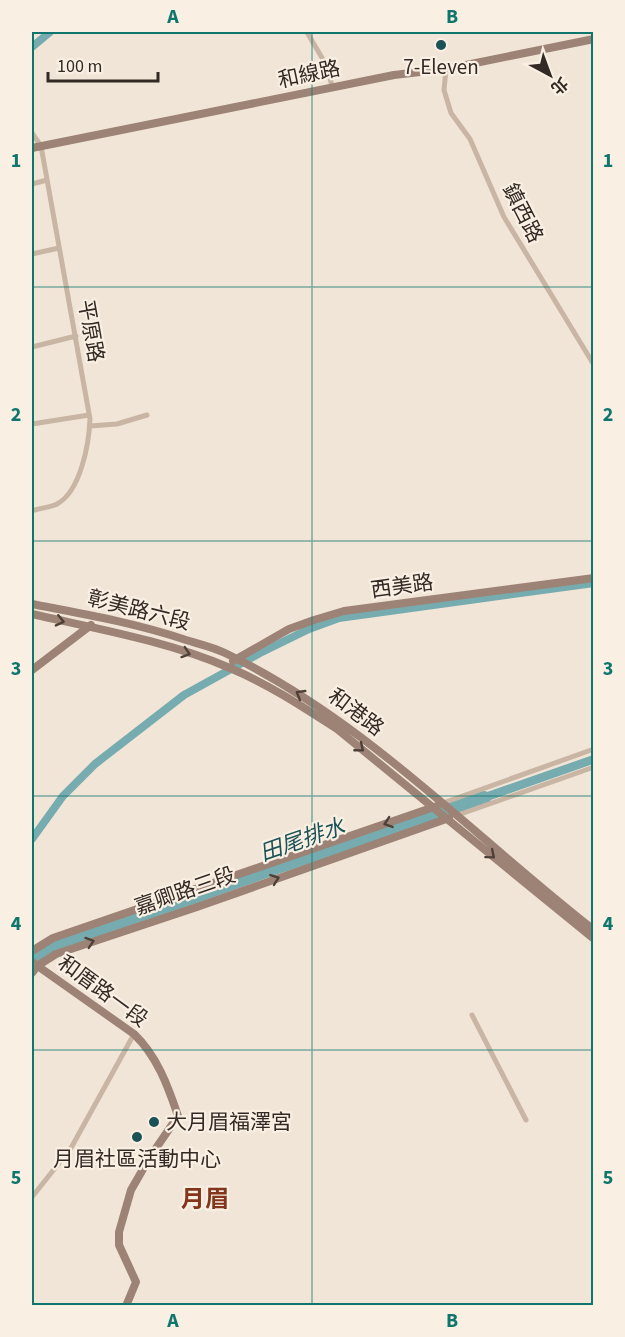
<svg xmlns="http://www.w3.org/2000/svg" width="625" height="1337" font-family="'Source Sans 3','Noto Sans TC',sans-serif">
<rect width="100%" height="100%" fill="#f1e5d7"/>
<path fill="#76acaf" d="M593,755V764L471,807L464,800Z"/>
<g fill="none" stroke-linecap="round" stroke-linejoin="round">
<path stroke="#76acaf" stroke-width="2" d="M32,48V47"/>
<path stroke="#76acaf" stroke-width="8" d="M32,47L50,32
M32,839L63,796L95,764L184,695L260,653L309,629L339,618L594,583"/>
<path stroke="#76acaf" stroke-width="14" d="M32,968L40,954L77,939L280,866L484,798"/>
<path stroke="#c9b5a3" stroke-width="5" d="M308,34L328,68L332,87
M446,69L444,90L451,113L470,139L504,217L594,365
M32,133L41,146L90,419C89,443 81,491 57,504C51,507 42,508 35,510H32
M32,184L47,180
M32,254L59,248
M32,347L76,336
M32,424L89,415
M90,426L117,424L147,415
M443,803L594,749
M458,815L594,767
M472,1015L526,1120
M32,1197L71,1148L134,1034"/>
<path stroke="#9d8375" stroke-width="8" d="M32,148L394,75L446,69L594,39
M32,604C84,614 135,623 186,640C199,644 213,647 225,653C365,720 472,835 594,930
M32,614C98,629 167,641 230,668C268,684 303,707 337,729L594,939
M233,661L289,629L314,620L344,611L594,578
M32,670L91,625
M32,951L53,938L437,806
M32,962L134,1034C157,1056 168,1086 178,1116L150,1157L131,1190L119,1232V1245L136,1282L126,1306
M32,973L37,966L56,954L197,907L449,818"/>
</g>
<defs><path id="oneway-chevron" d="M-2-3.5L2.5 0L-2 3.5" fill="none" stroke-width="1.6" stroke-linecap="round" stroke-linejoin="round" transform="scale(1.5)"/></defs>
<g stroke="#4e4039">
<use href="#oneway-chevron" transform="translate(60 621) rotate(13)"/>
<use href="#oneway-chevron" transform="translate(186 653) rotate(18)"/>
<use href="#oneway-chevron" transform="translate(300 694) rotate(-149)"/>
<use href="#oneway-chevron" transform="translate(360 748) rotate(39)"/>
<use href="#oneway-chevron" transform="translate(388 823) rotate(161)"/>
<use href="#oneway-chevron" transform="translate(491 855) rotate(40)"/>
<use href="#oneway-chevron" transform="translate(275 879) rotate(-20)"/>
<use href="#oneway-chevron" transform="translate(90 942) rotate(-18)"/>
</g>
<path fill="none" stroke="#0f766e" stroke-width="1.5" stroke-opacity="0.55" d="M312,32V1306M32,287H594M32,541H594M32,796H594M32,1050H594"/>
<g fill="#1b5256" stroke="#f9efe3" stroke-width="2">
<circle cx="441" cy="45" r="6"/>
<circle cx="154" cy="1122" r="6"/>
<circle cx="137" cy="1137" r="6"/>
</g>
<g text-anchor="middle" stroke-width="4.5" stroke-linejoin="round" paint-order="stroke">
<g font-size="21" fill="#342a25" stroke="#f9efe3">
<text x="441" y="74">7-Eleven</text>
<text x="166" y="1129" text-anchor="start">大月眉福澤宮</text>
<text x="137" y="1166">月眉社區活動中心</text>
</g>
<g font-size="21" fill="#342a25" stroke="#f9efe3">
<text transform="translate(309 74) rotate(-12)" y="7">和線路</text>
<text transform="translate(523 213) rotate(63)" y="7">鎮西路</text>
<text transform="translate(91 331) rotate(80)" y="7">平原路</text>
<text transform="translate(402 586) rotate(-8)" y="7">西美路</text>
<text transform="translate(139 610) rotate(14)" y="7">彰美路六段</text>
<text transform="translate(356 712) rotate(37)" y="7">和港路</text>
<text transform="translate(185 891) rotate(-19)" y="7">嘉卿路三段</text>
<text transform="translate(103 991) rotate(36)" y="7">和厝路一段</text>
</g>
<g font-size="22" font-style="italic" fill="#1b5256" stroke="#f9efe3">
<text transform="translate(302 839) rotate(-19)" y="8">田尾排水</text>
</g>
<g font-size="24" font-weight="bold" fill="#84361d" stroke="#f9efe3">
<text x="205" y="1207">月眉</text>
</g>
</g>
<rect width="625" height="1337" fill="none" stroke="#f9efe3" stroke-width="66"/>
<g transform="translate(550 75) rotate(139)" stroke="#f9efe3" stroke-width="4.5" paint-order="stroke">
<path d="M0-4.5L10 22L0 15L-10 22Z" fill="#342a25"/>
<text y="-9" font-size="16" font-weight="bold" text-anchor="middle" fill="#342a25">北</text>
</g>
<path d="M48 72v9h110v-9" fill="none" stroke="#342a25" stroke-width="3"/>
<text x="57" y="72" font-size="18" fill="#342a25" stroke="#f9efe3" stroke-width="4.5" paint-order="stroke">100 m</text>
<rect x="33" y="33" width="559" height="1271" fill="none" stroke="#0f766e" stroke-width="2"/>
<g font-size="20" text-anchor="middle" font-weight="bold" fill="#0f766e">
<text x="173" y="23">A</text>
<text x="452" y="23">B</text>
<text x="16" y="167">1</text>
<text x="608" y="167">1</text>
<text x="16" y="421">2</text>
<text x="608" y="421">2</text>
<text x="16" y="675">3</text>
<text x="608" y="675">3</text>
<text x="16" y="930">4</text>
<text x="608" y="930">4</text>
<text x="16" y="1184">5</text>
<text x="608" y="1184">5</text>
<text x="173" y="1327">A</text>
<text x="452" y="1327">B</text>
</g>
</svg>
